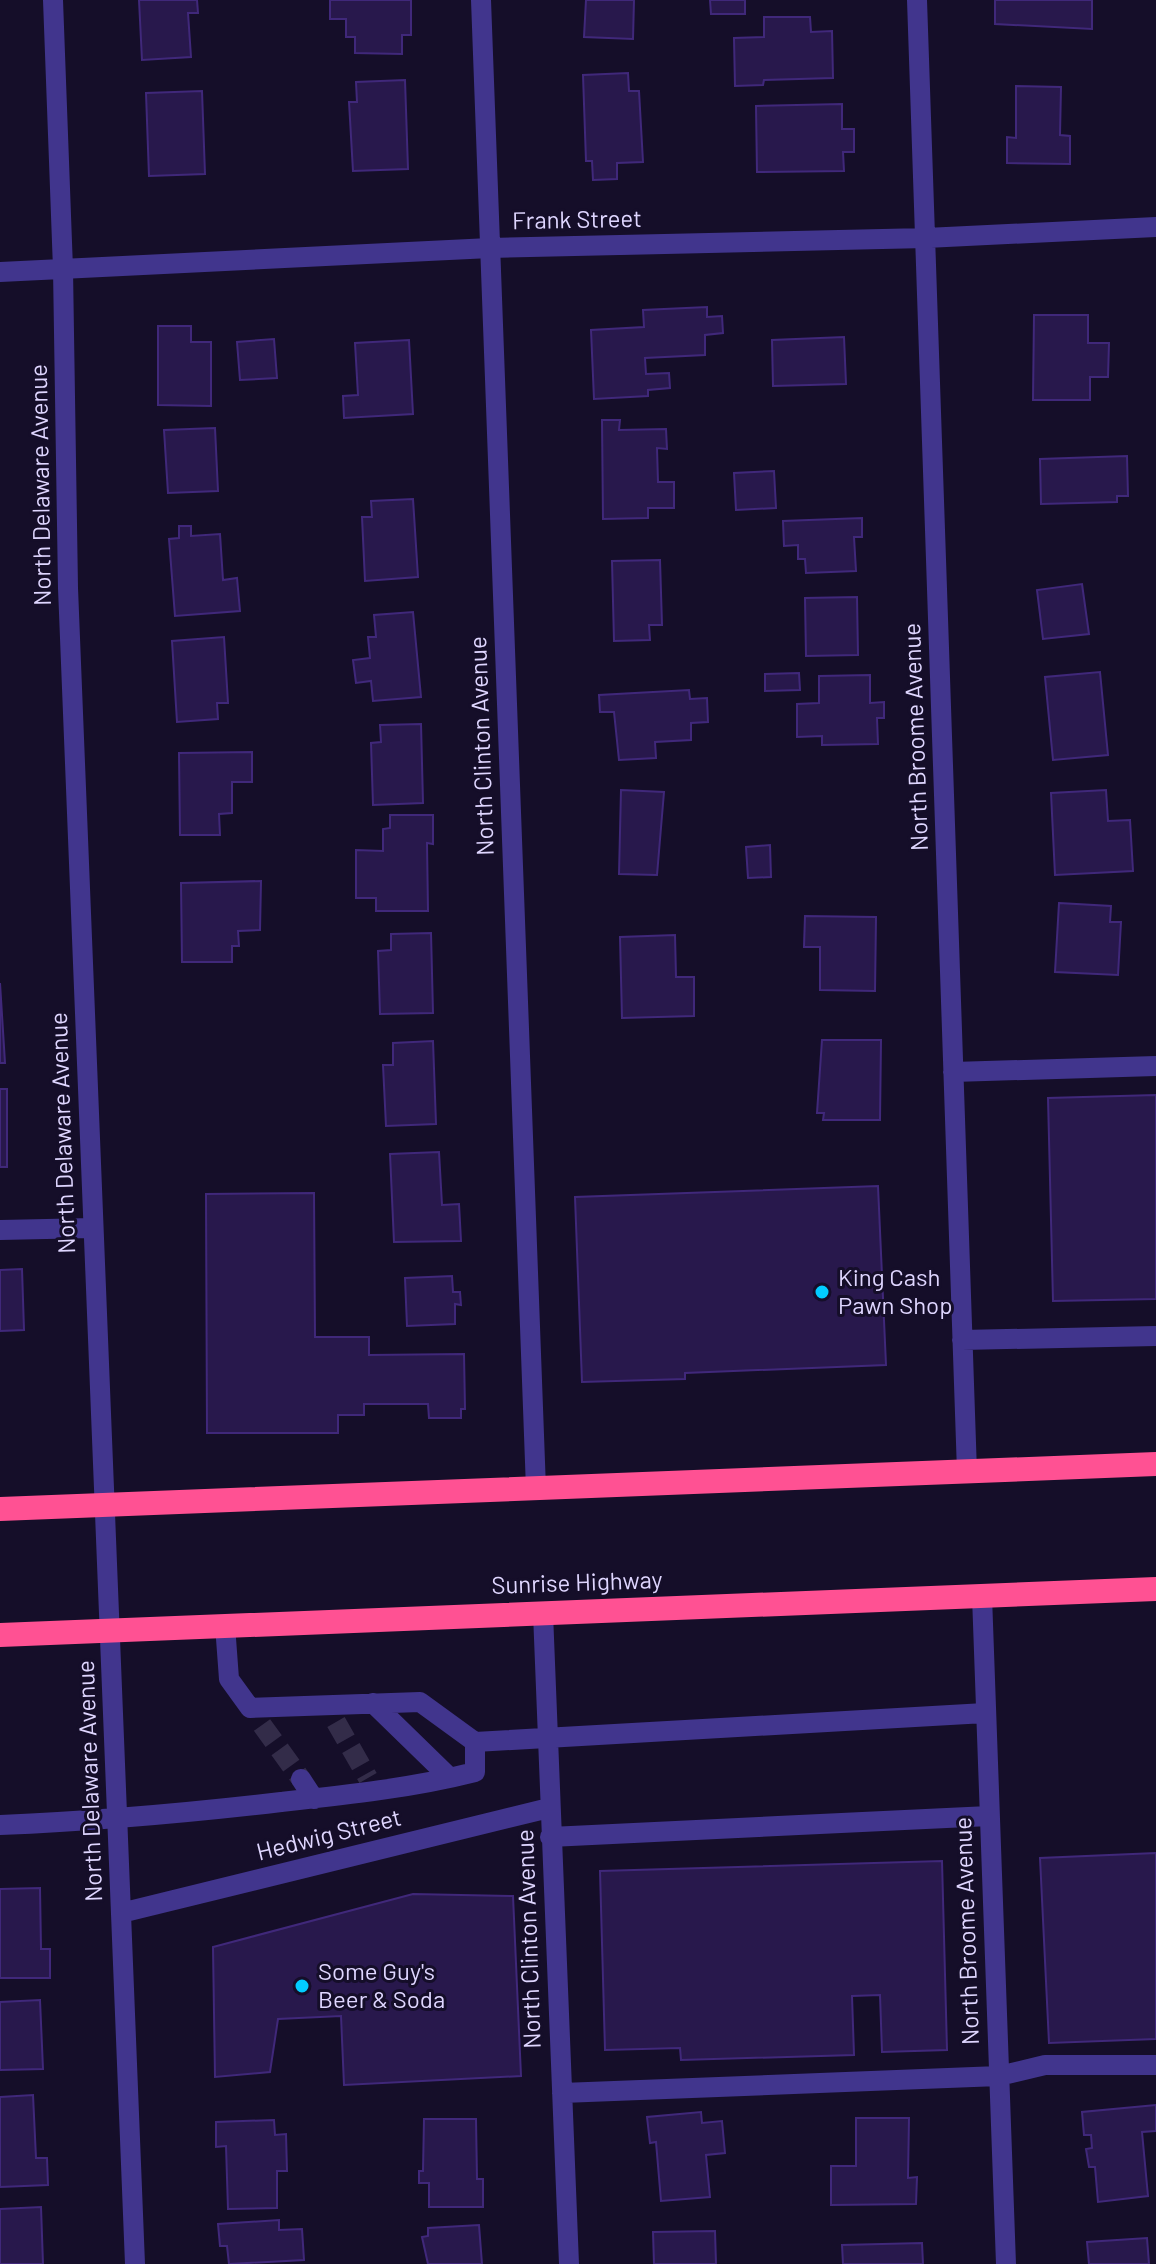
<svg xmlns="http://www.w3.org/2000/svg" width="1156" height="2264" font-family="Barlow,sans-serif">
<rect width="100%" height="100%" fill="#150e29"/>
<path fill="#28184c" stroke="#40287a" stroke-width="2" d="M139,0H197L198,13H188L191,57L142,60Z
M330,0H411V35H402V54L355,53V37H346V19H330Z
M586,0H634L633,39L584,37Z
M710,0H745V14H711Z
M995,0H1092V29L995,24Z
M764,17H810L811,32L832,31L833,78L764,80L763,85L735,86L734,38L764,37Z
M628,73L629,91H639L643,162L617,163V179L593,180L592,161H586L583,75Z
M405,80L408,169L353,171L349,102H357L356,82Z
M1016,86L1061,87L1060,135L1070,136V164L1007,163V137L1016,138Z
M202,91L205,174L149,176L146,93Z
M842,104V129H854V152H843L844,171L757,172L756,106Z
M707,307V317L722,316L723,333L705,335V355L645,358L646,374L669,373L670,388L648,390V396L594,399L591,330L644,327L643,310Z
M1034,315H1088V343H1109L1108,377H1090V400H1033Z
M158,326H191V342H211V406L158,405Z
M844,337L846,384L773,386L772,340Z
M274,339L277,378L240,380L237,342Z
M409,340L413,414L344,418L343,396L358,395L355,343Z
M602,420H620L619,430L666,429L667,449L657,448L658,482H674V508H648V518L603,519Z
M215,428L218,491L168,493L164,430Z
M1127,456L1128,496H1117V502L1041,504L1040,459Z
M774,471L776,508L736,510L734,473Z
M413,499L418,577L365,581L362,517H372L371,501Z
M862,518V537H854L856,571L806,573L805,559H798V545L784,546L783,521Z
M179,526H191V536L220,534L223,580L237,578L240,611L175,616L169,539L179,538Z
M660,560L662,625H649L650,640L614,641L612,561Z
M1082,584L1089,634L1043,639L1037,590Z
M857,597L858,655L806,656L805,598Z
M413,612L421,697L373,701L371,681L356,683L353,660L370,658L368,637H376L374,615Z
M224,637L228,703H217L218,719L177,722L172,641Z
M1100,672L1108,755L1053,760L1045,677Z
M799,673L800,690L765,691V674Z
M870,675V703L884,702V718H877L878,744L822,745V736L797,737V704L819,703V676Z
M689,690L690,699L707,698L708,722L691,723V740L655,742L656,758L619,760L614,712H600L599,695Z
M421,724L423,803L373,805L371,743L381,742L380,725Z
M252,752V782H232V813L219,814L220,835H180L179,753Z
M621,790L664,792L657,875L619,874Z
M1106,790L1108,821L1130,820L1133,871L1055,875L1051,793Z
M390,815H433V844L427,843L428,911H376V898H356V850L383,851V829L390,828Z
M770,845L771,877L748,878L746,847Z
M261,881L260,930L238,931L239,946H232V962H182L181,883Z
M1059,903L1111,906L1110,922H1121L1118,975L1055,972Z
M805,916L876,917L875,991L820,990V947H804Z
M431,933L433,1013L380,1014L378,951L391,950V934Z
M675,935L676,977H694V1016L622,1018L620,937Z
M0,983L5,1063H0Z
M822,1040H881L880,1120H823L824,1113H817Z
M433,1041L436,1124L386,1126L383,1065H393V1043Z
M0,1089H7V1167H0Z
M1156,1095V1299L1053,1301L1048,1098Z
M439,1152L442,1205L459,1204L461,1241L394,1242L390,1154Z
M878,1186L886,1365L685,1373V1379L582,1382L575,1197Z
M314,1193L315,1337H369V1355L464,1354L465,1409H461V1418H429L428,1404H364V1415H338V1433H207L206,1194Z
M22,1269L24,1330L0,1331V1270Z
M452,1276L453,1292H460L461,1305L455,1304V1324L407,1326L405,1278Z
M1156,1853V2039L1049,2043L1040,1858Z
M942,1861L947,2050L882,2052L880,1995L852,1996L854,2055L681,2060L680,2048L605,2050L600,1871Z
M40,1888L41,1949H50V1978H0V1889Z
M413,1894L513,1896L521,2076L344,2085L341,2016L278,2019L270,2072L215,2077L213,1947Z
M40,2000L43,2069L0,2070V2002Z
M33,2095L36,2158H47L48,2185L0,2187V2097Z
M1156,2105V2131L1142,2132L1148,2196L1098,2202L1095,2167H1089L1086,2149L1092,2148L1091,2135H1084L1082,2112Z
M701,2112L702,2123L722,2121L725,2153L706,2155L710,2197L661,2201L656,2142L650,2143L647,2117Z
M856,2118H909L908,2178L917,2177L916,2204L831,2205V2166H856Z
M424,2119H476L477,2179H483V2207H429V2183H419V2171H423Z
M274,2120L275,2135L286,2134L287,2171H277V2208L228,2209L226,2146L216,2147V2122Z
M41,2207L43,2264H0V2209Z
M279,2220V2230L302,2229L304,2260L229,2264L227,2246H220L218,2224Z
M479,2225L482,2264H428L422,2237L428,2236V2228Z
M715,2231L716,2264H654L653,2232Z
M1147,2238L1149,2264H1089L1087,2242Z
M922,2243L923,2264H843L842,2245Z"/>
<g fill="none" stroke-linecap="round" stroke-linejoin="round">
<path stroke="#332c49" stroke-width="20" stroke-dasharray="20 10" stroke-linecap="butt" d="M336,1722L368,1778
M262,1725L301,1779"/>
<path stroke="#41358d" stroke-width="20" d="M53,0L63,269L68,588L135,2264
M481,0L536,1489
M917,0L967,1472
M0,272L490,248L926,238L1156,227
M953,1072L1156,1066
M0,1230L92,1228
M962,1340L1156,1336
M982,1596L1006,2264
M543,1613L569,2264
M373,1703L450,1778
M475,1742L985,1713
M301,1779L314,1799
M0,1825C94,1821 187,1813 281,1802C346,1795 412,1788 475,1772V1742L420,1702L250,1708L229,1679L225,1625
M550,1837L989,1816
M121,1913L549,1808
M562,2093L999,2076L1045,2065H1156"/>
<path stroke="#ff5193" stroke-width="24" d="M0,1509L1156,1464
M0,1635L1156,1589"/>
</g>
<g fill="#02ccff" stroke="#150e29" stroke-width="3">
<circle cx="822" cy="1292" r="8"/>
<circle cx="302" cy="1986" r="8"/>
</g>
<g text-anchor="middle" stroke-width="6" stroke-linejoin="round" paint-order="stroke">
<g font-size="24" fill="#dfd6ff" stroke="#150e29">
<text transform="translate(577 220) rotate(-1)" y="8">Frank Street</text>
<text transform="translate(41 485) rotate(-91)" y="8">North Delaware Avenue</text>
<text transform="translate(916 737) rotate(-92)" y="8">North Broome Avenue</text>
<text transform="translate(482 746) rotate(-92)" y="8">North Clinton Avenue</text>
<text transform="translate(63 1133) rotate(-92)" y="8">North Delaware Avenue</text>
<text transform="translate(577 1583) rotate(-2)" y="8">Sunrise Highway</text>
<text transform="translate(90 1781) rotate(-92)" y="8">North Delaware Avenue</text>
<text transform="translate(329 1835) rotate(-14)" y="8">Hedwig Street</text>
<text transform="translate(967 1931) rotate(-92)" y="8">North Broome Avenue</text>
<text transform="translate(529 1939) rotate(-92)" y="8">North Clinton Avenue</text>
</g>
<g font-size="24" fill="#dfd6ff" stroke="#150e29" text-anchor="start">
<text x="838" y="1286">King Cash<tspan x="838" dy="28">Pawn Shop</tspan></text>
<text x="318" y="1980">Some Guy's<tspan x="318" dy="28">Beer &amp; Soda</tspan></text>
</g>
</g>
</svg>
